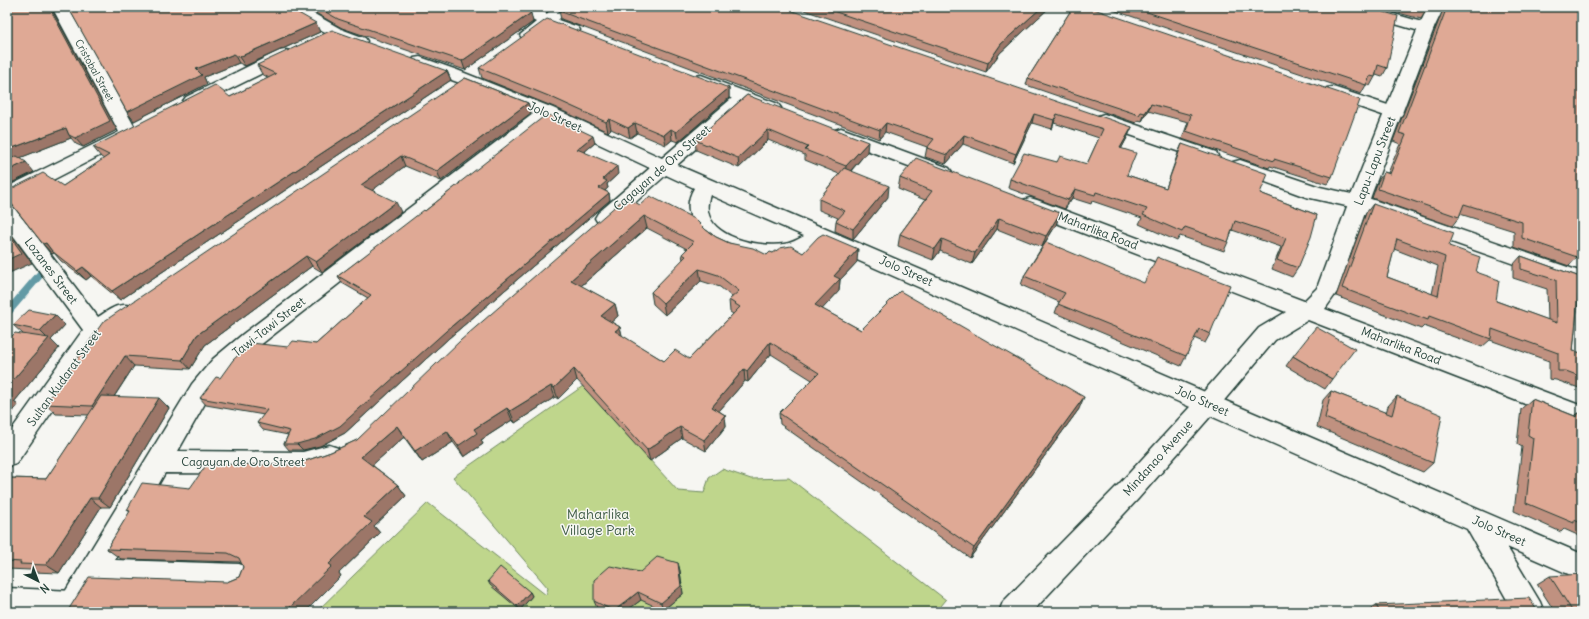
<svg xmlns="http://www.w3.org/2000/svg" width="1589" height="619" font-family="Delius,sans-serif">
<rect width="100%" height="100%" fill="#f6f6f2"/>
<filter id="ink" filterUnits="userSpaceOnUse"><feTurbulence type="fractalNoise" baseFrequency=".025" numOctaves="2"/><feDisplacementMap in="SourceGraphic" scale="8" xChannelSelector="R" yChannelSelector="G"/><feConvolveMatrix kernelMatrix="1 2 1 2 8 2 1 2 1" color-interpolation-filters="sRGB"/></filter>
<g filter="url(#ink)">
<path fill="#bfd68c" stroke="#6f8a60" d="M583,386L678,491L704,493L709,478L722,469L751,479L789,478L946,600L936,612H316L428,503L546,595L548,588L453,477Z"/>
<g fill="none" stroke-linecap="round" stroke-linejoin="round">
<path stroke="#629aa5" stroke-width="8" d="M7,313L43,271"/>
<g stroke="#1f3d34" stroke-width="3">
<path id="street" d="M52,7H68L138,133L135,137L130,139L128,141L14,200L7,202V187L119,132Z
M283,7H302L341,29L365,38L367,41L365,44C346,49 303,20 285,10Z
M507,7C522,7 545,7 555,21C548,30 534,41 522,38L520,35L536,22L517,12L509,10Z
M1345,7H1370L1432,25L1434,28L1432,31L1426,33L1347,10Z
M285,50L291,51L293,55L291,59L198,105L192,106L186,105L183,101L186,97L279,51Z
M420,57L457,70L553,108L662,158L738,93L744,92L750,93L753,97L750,101L677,165L1582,554V580L1507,547L1540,602L1544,612H1514L1467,529L823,245C809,252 794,258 779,259C749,262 707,253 693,223C687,210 687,200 694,188L666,175L612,223L605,225L598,223L595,218L598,213L650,168L548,120L259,346L229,373L208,398L178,451L303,452L329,445L338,448L342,456L338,464L303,474L165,473L115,560L239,564L249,568L253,577L249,586L239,590L100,585L85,612H65L61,602L65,592L192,384L213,359L243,334L533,114L476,89L414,66L412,62L414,58ZM710,195L804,236C797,240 791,243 784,244C756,248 695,235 710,195Z
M1333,87L1400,109L1403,113L1400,117L1394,119L1327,96L1324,92L1327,88Z
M1104,114L1216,152L1218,156L1216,160L1209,162L1098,124L1095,120L1098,116Z
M1240,160L1320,187L1365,197L1582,272V288L1355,208L1306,197L1233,170L1231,166L1233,162Z
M7,205L14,207L98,317C109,310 118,302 131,306L134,312L131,318L104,336L16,464L7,467V436L83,330L7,227Z"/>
</g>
<g stroke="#1f3d34" stroke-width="3">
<path id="secondary" d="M554,7H571L558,20L578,27L580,30L578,33C566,36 552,28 541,24L539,21Z
M1428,7H1444L1434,28L1372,193L1337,292L1325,309L1582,406V426L1308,320L1275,340L1216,410L1138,499L1032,612H999L1003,602L1120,483L1200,396L1259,328L1286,312L1023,210L1020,205L1023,200L1030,198L1037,200L1304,301L1317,288L1352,193L1418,28Z
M701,75L778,104L781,108L778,112L772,113L766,112L695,84L692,80L695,76Z
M841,128L949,168L952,172L949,176L942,178L935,176L835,138L832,134L835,130Z
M7,588L74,591L84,595L88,605L85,612H7Z"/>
</g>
<use href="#street" fill="#f6f6f2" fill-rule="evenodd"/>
<use href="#secondary" fill="#f6f6f2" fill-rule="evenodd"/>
</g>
<path fill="#c09180" stroke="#1f3d34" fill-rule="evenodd" d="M68,7L320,32L245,66L239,63L204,77L207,84L134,121Z
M305,7H519L533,22L465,70L342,28Z
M529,7H552L547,12Z
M795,7H1050L1000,53L986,72Z
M1073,7L1332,177L1327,184L1270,166L1269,168L1182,139L1188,122L1148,111L1142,121L1138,120L1136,123L1026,85L1028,78Z
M1104,7H1366L1387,68L1382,77L1376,75L1370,86L1366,85L1361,94Z
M1376,7H1428L1421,19Z
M1444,7H1582V225L1578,229L1577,257L1569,266L1514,247V231L1460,214L1459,217L1452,226L1372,198L1378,181L1384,172L1388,173L1400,144L1393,141Z
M51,8L117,130L83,147L76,144L71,138L19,158L34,172L7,185V160L10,159L7,156Z
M559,11L1132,127L1128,136L1121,149L1127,175L1166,188L1178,153L1182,144L1260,193L1317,215L1298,268L1292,277L1272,269L1281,247L1232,230L1228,242L1224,251L1180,236L1177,241L1139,224L1142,218L1092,201L1091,204L1072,198L1065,209L1008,188L1010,179L1057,162L1087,164L1099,138L1054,123L1052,129L1032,123L1013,163L963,144L946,164L925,157L927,147L885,132L879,139L561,19Z
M257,65L447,71L451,80L120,300L91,276L86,280L61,261L54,253L52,254L43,244L12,205L7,204V191L63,186L104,159L101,157L93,147L230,97L269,78L262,74Z
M479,68L729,88V98L678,142L672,140L666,145L637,133L630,138L611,129L608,132L554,107L482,78Z
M465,78L528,103L531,113L441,181L405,166L372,190L401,212L322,272L312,266L205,345L190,369L134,366L114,397L169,408L110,507H101L59,573L33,572L30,570L7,569V478L46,479L89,415L56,414L45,404Z
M747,95L867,152L851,171L888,197L853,239L835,231L836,221L838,218L819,210V199L839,174L805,160V155L768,140L739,168L696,150L695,140Z
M595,143L584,152L618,174L607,184L608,188L605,191L609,193L610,200L449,338L345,433L320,446L303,450H289L284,444L288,435L263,430L257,423L264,415L206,405L200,398L220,378L288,347L316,344L368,298L342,283L338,276L425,211L459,184V183Z
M900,178L1060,213L1056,225L1045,243L1210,334L1205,343L1194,338L1186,356L1181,366L1055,313L1059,302L1021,285L1024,276L1042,247L997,229L972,264L940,251L933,260L898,246L900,234L925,200L898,189Z
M1373,204L1449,246L1476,272L1496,301L1548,320L1547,289L1513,278V265L1521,256L1580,277L1573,351L1581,353L1582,350V389L1556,380L1549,379V361L1490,340L1482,347L1424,326L1421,329L1336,296L1366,213ZM1394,249L1438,266L1432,294L1387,277Z
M640,205L706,230L716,237L729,243L767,255L773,253H803L857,262L840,280L839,291L822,309L861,330L1079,409L970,558L780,424L779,413L812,380L771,354L748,382L745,381L719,411L725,415L726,426L706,451L682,438L650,461L577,380L558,399L555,397L515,423L512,420L481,440L483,444L464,457L453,442L422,462L404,437L372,465L398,485L406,496L374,526L380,533L339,573L341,576L227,582L239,577L243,567L242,564L239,562L121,559L107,549L130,512L127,510L190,488L294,465L331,452L357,440ZM647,228L687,249L682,254L683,260L651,292L653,304L665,315L701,281L720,287L732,297L729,300L730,312L733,314L689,359L664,361L622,336L620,327L611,322L618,316L615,304L581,286Z
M55,315L65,325L51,340L59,348L14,402L18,405L7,419L23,334L13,325Z
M1293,356L1332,379L1325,389L1286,366Z
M1331,391L1386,413L1388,406L1397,396L1433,463L1423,472L1317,427L1323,400Z
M1532,399L1575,416L1578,413L1582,415V537L1564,529L1561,532L1514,511L1522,447L1517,444L1521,409Z
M678,563L680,571L683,594L663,610L641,600L625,612H605L597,608L594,601L640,572Z
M1550,576L1582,612H1555L1537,584Z
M488,581L530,592L532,596L520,610L490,585Z
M1376,605L1538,612H1367Z"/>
<path fill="#9c7668" stroke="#1f3d34" d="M49,7H51V8L117,130L83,147L75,138Z
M545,7H552L547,12Z
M1042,7H1050L1000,53L986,72L988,63L1001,44Z
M531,13L533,22L465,70L462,61Z
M316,23L320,32L245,66L239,57Z
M234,54L239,63L204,77L207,84L134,121L127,112L196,69Z
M447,71L451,80L120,300L112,291Z
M729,88V98L678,142L676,132Z
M528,103L531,113L441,181L437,171Z
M1151,104L1148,111L1142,121L1145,113Z
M1034,114L1032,123L1013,163L1016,154Z
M1057,114L1052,129L1054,120Z
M609,119L611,129L608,132L606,122Z
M635,123L637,133L630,138L628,128Z
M886,123L885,132L879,139L880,130Z
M1132,127L1128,136L1117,157L1120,148Z
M66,128L69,135L71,138L12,161L7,156V150Z
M671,129L672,140L666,145L664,135Z
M768,130V140L739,168L738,158Z
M964,135L963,144L946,164L947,155Z
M593,136L595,143L578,157L577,149Z
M868,142L867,152L845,177L846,166Z
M401,156L405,166L366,195L361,185Z
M26,162L34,172L7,185V171Z
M617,166L618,174L607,184L608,188L600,195L599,188L603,179Z
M889,186L888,197L853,239V229Z
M1075,189L1072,198L1065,209L1068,200Z
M609,193L610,200L449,338L345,433L320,446L303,450L297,444L446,331Z
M396,202L401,212L322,272L316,262Z
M1060,213L1056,225L1042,247L1046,236Z
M644,216L647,228L574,292L571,280Z
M999,218L997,229L972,264L975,253Z
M7,229L32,263L7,274Z
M942,239L940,251L933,260L935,249Z
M46,243L52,251L54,253L52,254L43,244Z
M858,249L857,262L840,280L839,291L815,317V305L834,276Z
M306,256L312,266L205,345L190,369L182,360L197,335Z
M83,267L91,276L86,280L77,271Z
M699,269L701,281L665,315L663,303Z
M615,304L618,316L605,328L601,316Z
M55,315L65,325L51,340L59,348L14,402L18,405L7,419V387L48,339L40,331Z
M620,327L623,339L615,331Z
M770,342L771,354L748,382L747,371Z
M125,356L134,366L102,415L92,406Z
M574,369L577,380L558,399L554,388Z
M744,369L745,381L713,418L712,407Z
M551,386L555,397L515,423L510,411Z
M1084,397L1079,409L970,558L974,548Z
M159,398L169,408L110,507L98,498Z
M507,408L512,420L481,440L483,444L464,457L458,446L474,429Z
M725,415L726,426L706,451L704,440Z
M397,426L404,437L369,468L361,457Z
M680,427L682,438L650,461L647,450Z
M447,431L453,442L422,462L415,451Z
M398,485L406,496L374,526L380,533L339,573L341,576L305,612H285L329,564L364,517Z
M90,498L101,507L59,573L46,565Z
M678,563L680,571L683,594L663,610L661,603Z
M530,592L532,596L520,610L517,606Z
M638,592L641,600L625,612H615L614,611Z"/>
<path fill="#dfa995" stroke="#1f3d34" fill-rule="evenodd" d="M7,7H49L110,121L75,138L69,135L66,128L7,150Z
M68,7H288L316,23L239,57L234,54L196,69L202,75L127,112Z
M317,7H519L531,13L462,61L338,19Z
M562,7H781L1132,127L1120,148L1136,153L1127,175L1166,188L1182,144L1268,174L1260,193L1317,215L1311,237L1298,268L1277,260L1286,238L1235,221L1228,242L1185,227L1182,232L1143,215L1147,209L1096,192L1095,195L1075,189L1068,200L1010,179L1024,153L1057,162L1060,156L1087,164L1103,129L1057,114L1054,120L1034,114L1016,154L964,135L947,155L927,148L934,139L886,123L880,130L559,11Z
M821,7H1042L1001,44L988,63Z
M1073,7H1088L1360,100L1332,177L1274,159V161L1186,131L1191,115L1151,104L1145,113L1141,112L1139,115L1028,78Z
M1132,7H1366L1398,16L1387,68L1378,65L1375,77L1370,76L1366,85Z
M1413,7H1428L1426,11Z
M1447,7H1582V221L1578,220L1577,257L1522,238V222L1464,204L1459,217L1378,189L1384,172L1390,174L1406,135L1399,133Z
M547,19L729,88L676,132L671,129L664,135L635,123L628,128L609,119L606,122L551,97L479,68Z
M332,30L447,71L112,291L83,267L77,271L52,251L46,243L43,244L7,198V191L43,173L63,186L109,155L93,147L215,85L230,97L276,74L257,65Z
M465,78L528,103L437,171L401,156L361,185L396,202L316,262L306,256L197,335L182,360L125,356L92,406L45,404L103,322Z
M747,95L868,142L846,166L805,150L808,147L768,130L738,158L695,140Z
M547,114L593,136L577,149L617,166L603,179L607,181L599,188L609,193L446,331L340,426L315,439L297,444H284L290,431L257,423L267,410L200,398L216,377L220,378L233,360L251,343L288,347L293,341L316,344L371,295L338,276L424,210L425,211L460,183H459Z
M17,156L26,162L7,171V160Z
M916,158L1060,213L1046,236L999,218L975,253L942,239L935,249L900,234L932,191L900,178Z
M844,168L889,186L853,229L836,221L845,211L819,199Z
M650,196L695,219L706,230L716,237L729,243L753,248L767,255L770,252L773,253L780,248L791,246L803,253L818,237L823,234L858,249L834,276L840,279L815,305L861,330L900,291L1084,397L974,548L779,413L819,373L770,342L747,371L744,369L712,407L725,415L704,440L680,427L647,450L574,369L554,388L551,386L510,411L507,408L474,429L477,433L458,446L447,431L415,451L397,426L361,457L398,485L364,517L372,522L329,564L332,566L285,612H67L89,577L227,582L239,577L243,567L239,558L228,553L107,549L130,511L127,510L142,483L190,488L207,464L294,465L331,452L357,440L461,340L626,197L640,205ZM644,216L694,242L682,254L686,256L651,292L663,303L699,269L718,275L739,291L729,300L740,307L689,359L675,350L664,361L615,331L620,327L601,316L615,304L571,280Z
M1373,204L1454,233L1449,246L1480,257L1476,272L1499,280L1496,301L1557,323L1556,280L1521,269V256L1580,277L1573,351L1582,353V377L1566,371H1558V353L1492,329L1491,339L1429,316L1428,320L1342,288ZM1397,239L1445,257L1438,296L1387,277Z
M7,232L22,253L7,260Z
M1046,242L1144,283L1157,257L1230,285L1210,334L1199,329L1186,356L1058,304L1065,293L1024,276Z
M29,310L55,315L40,331L13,325Z
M1316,327L1355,349L1332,379L1293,356Z
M15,333L49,338L7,387V341Z
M1331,391L1392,415L1397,396L1442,415L1433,463L1325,418Z
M101,396L159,398L98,498H90L46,565L20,564L21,562L7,561V478L46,479Z
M1532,399L1577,417L1578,413L1582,415V523L1574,520V523L1526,503L1533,438L1528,435Z
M657,557L678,563L681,586L661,603L638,592L614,611L594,601V580L610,566L640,572Z
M500,567L530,592L517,606L488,581Z
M1582,574V612H1573L1550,576Z
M1529,598L1538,612H1380L1376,605Z"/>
</g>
<g text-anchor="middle" stroke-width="3" stroke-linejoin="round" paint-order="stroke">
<g font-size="10" fill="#1f3d34" stroke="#f6f6f2">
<text transform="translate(95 70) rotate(61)" y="4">Cristobal Street</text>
</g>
<g font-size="12" fill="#1f3d34" stroke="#f6f6f2">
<text transform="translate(555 117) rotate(24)" y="4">Jolo Street</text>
<text transform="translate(1375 161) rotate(-69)" y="4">Lapu-Lapu Street</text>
<text transform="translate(662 168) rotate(-41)" y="4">Cagayan de Oro Street</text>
<text transform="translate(1098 231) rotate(21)" y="4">Maharlika Road</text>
<text transform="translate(51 271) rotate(53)" y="4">Lozanes Street</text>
<text transform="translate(906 271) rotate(24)" y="4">Jolo Street</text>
<text transform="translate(269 327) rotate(-38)" y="4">Tawi-Tawi Street</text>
<text transform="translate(1401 346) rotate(21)" y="4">Maharlika Road</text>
<text transform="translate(64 378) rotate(-54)" y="4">Sultan Kudarat Street</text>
<text transform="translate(1202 401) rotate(24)" y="4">Jolo Street</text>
<text transform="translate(1158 458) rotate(-48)" y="4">Mindanao Avenue</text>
<text x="243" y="466">Cagayan de Oro Street</text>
<text transform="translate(1499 531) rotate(24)" y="4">Jolo Street</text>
</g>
<g font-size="14" fill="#3f5c46" stroke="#f6f6f2">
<text x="598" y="519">Maharlika<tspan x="598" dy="16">Village Park</tspan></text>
</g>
</g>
<rect width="1589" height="619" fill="none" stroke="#f6f6f2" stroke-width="24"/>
<rect x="12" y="12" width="1565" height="595" fill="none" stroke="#1f3d34" stroke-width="1.5" filter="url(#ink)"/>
<g transform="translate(38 581) rotate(138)" stroke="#f6f6f2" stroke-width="3" paint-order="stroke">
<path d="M0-3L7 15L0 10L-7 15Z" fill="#1f3d34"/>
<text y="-6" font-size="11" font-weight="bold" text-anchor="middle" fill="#1f3d34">N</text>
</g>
</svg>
